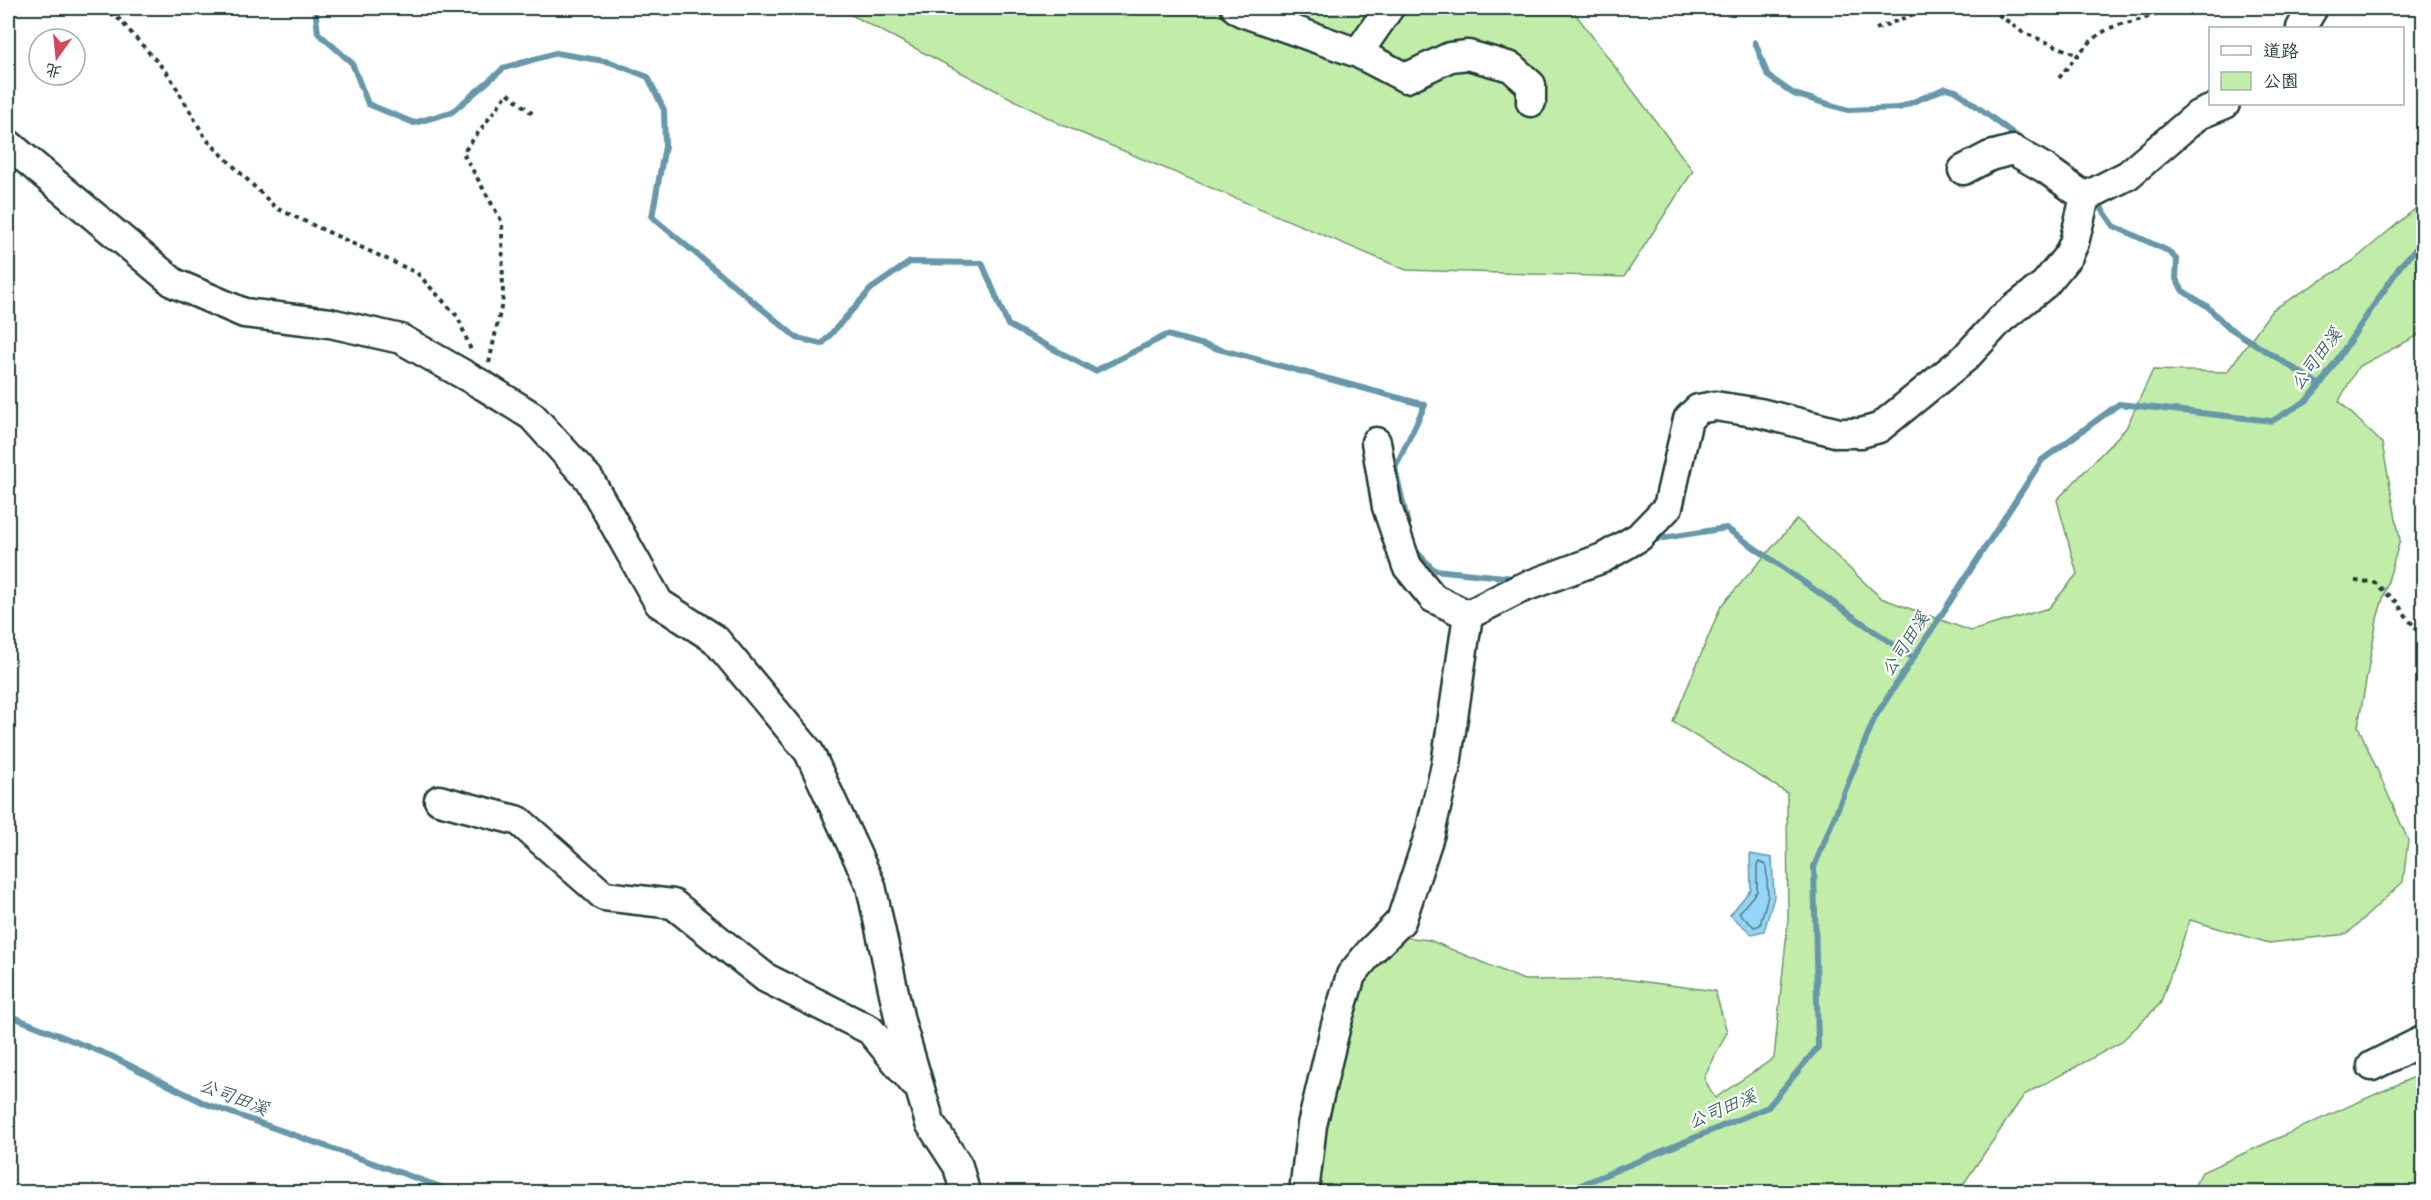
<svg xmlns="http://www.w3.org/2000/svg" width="2431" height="1200" font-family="'Shantell Sans','LXGW WenKai TC',sans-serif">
<rect width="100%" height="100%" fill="#fff"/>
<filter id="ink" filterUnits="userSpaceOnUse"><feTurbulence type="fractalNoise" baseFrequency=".0167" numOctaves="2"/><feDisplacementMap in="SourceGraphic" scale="12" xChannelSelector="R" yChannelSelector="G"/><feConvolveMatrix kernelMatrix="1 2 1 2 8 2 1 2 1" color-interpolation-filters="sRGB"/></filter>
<g filter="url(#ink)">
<path fill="#c2eda9" stroke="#70956e" stroke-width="1.5" d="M838,8H1571L1693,171L1624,277L1406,270L1062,125Z
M2423,202V327L2417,336L2358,367L2339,401L2382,443L2400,540L2377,619L2358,726L2408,840L2403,882L2347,934L2269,943L2190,920L2160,1004L2120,1043L2024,1095L1958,1192H1561L1488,1184L1401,1186L1392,1192H1309L1360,985L1396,936L1429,940L1524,980L1623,979L1715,991L1727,1032L1704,1078L1715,1098L1774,1058L1788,921L1787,793L1673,722L1721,606L1797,519L1881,598L1971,631L2049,608L2077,574L2057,500L2126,428L2153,370L2227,372L2272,310L2353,261Z
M2423,1073V1192H2191L2202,1172Z"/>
<path fill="#96d5f7" stroke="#6698a9" stroke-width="1.5" d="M1750,854L1772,858L1774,897L1764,931L1752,934L1730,915L1751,889Z"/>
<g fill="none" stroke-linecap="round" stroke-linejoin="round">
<path stroke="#4f7a82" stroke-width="1.5" d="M1759,862L1766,865L1768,896L1760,925L1754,927L1739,913L1757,891V865Z"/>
<path stroke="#6698a9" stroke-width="6" d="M315,8L318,33L352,63L368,104L414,123L452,112L504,68L556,53L610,62L648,77L664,110L665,146L652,217L797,338L822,344L871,289L910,262L982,263L1008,325L1095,371L1167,335L1425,405L1395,468L1408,525
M1755,42L1768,76L1794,94L1848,110L1899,108L1946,88L1956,91L2023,141
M2095,199L2114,226L2168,251L2177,260L2176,279L2183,291L2207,306L2228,327L2320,385
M1651,540L1726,528L1913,658
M1412,547L1434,570L1514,578
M8,1015L111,1056L206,1104L455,1192
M1564,1192L1768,1107L1818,1047L1814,867L1875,717L2042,460L2119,404L2272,421L2306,401L2320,385L2401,265L2424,240"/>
<g stroke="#1f3d34" stroke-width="33">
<path id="minor" d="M1236,8L1242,12L1358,53L1406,78L1450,57L1468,55L1511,67L1531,85V102
M2301,28L2313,8
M1358,53L1389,8
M8,144L174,283L244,313L330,323L401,339L484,386L532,416L589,479L659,603L715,639L809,752L871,886L900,1021L930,1123L958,1166L965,1192
M1963,170L1990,156L2013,150L2046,169L2085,197
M1376,442L1387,507L1407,566L1433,598L1468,615
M439,800L519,821L604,896L673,904L766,978L870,1030L914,1083
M2372,1066L2424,1040
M1304,1192L1312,1125L1336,1025L1351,975L1370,952L1401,921L1430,833L1446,765L1468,615L1519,589L1603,558L1639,537L1668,507L1688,419L1698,409L1715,406L1760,413L1839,433H1861L1879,428L1965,358L2001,319L2045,284L2068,256L2074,243L2085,197L2128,175L2198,115L2225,104"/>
</g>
<path stroke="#1f3d34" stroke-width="4" stroke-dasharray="4.5 4.5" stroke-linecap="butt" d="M102,8L119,19L169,75L206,139L276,208L417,273L458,317L472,353
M1916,8L1921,12
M1983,8H1997
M1991,9L2022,32L2078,55
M1876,29L1929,8
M2059,78C2075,58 2093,33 2118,25C2140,19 2145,21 2166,8
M489,363L503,298L502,222L463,153L508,93L534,115
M2355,581L2374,582L2396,602L2424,640"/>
<use href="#minor" stroke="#fff" stroke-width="28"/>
</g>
</g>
<g text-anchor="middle" stroke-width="4.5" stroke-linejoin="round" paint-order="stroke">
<g font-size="18" font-style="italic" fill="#3d6365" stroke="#fff">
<text transform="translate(2316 359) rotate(-53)" y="6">公司田溪</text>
<text transform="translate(1905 644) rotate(-57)" y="6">公司田溪</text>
<text transform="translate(234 1097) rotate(21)" y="6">公司田溪</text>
<text transform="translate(1722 1109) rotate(-23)" y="6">公司田溪</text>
</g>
</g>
<rect width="2431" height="1200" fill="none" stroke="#fff" stroke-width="30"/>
<rect x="15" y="15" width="2401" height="1170" fill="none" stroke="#1f3d34" stroke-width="2" filter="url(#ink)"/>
<rect x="2209" y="27" width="195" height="78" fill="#ffffff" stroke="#a5b1ae" stroke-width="1.5"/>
<rect x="2221" y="46" width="30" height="9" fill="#ffffff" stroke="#a5b1ae" stroke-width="1.5"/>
<text x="2263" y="57" font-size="18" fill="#1f3d34">道路</text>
<rect x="2221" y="72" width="30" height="18" fill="#c2eda9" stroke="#a5b1ae" stroke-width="1.5"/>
<text x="2263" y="87" font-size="18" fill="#1f3d34">公園</text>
<g transform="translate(57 57) rotate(195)"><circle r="28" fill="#ffffff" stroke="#a5b1ae" stroke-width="1.5"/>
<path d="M0-4.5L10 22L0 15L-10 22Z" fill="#d1495b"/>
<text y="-9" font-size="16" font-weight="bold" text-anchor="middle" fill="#1f3d34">北</text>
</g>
</svg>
